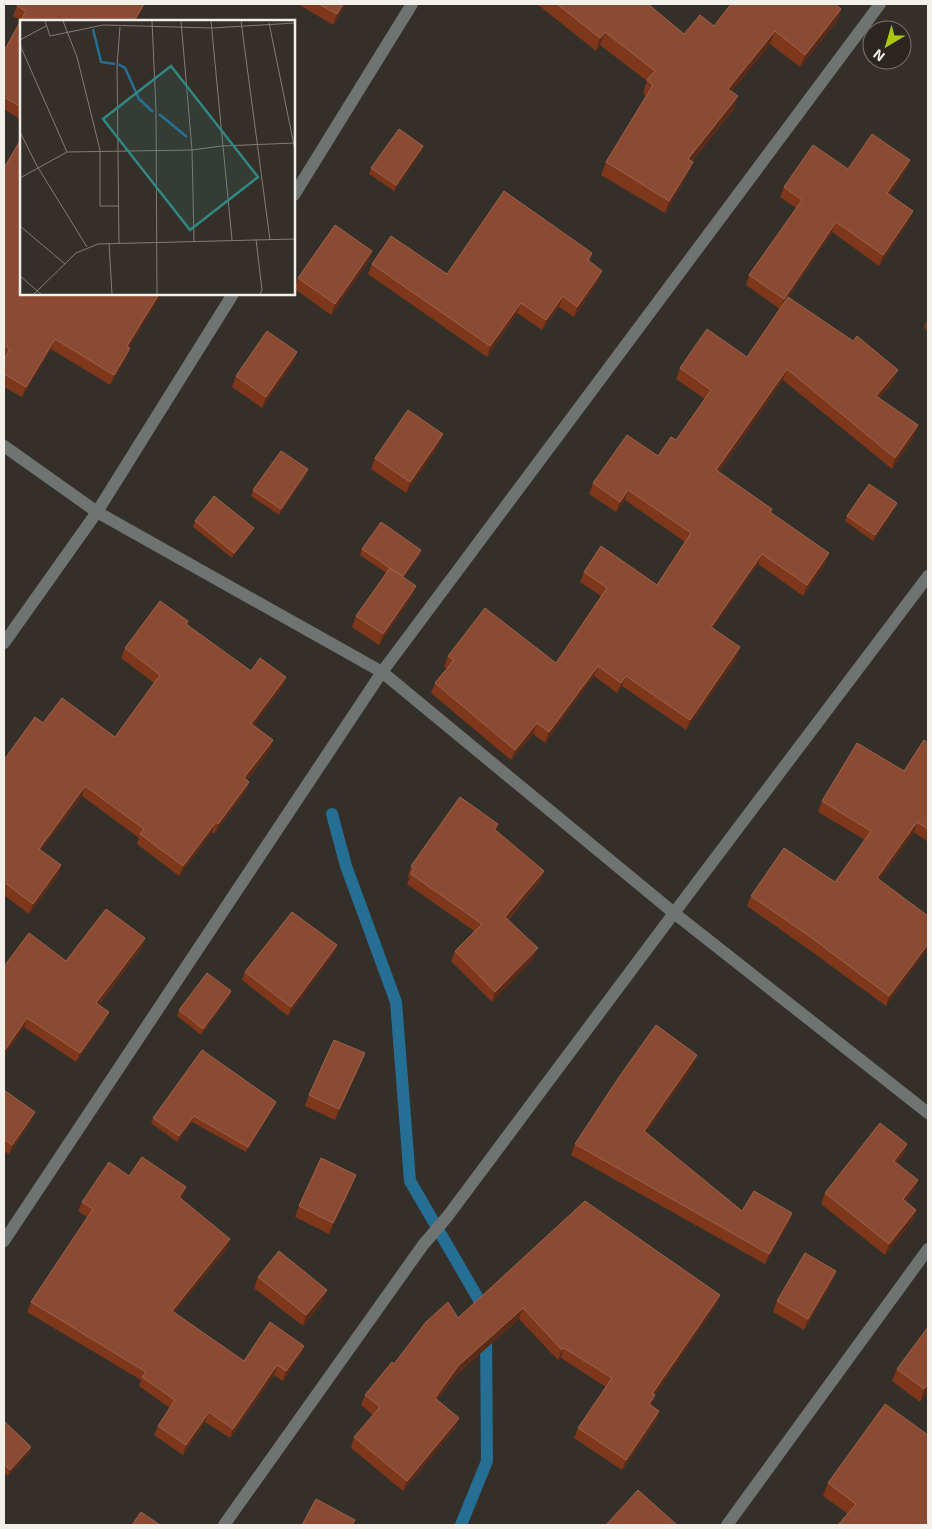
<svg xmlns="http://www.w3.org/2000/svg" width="932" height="1529" font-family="'Exo 2',sans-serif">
<rect width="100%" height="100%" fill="#352f29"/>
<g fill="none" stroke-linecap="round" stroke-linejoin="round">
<path stroke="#256f94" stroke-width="12" d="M332,814L346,866L396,1002L410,1181L486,1312
M461,1525L487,1461L486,1332"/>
<path stroke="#6f7473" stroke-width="12" d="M294,195L412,4
M4,446L97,512L382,672L674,913L928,1113
M4,643L97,512L233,294
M4,1241L382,672L880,4
M224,1525L423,1245L447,1217L674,913L928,576
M727,1525L928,1249"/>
</g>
<path fill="#7f371c" d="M18,4H144L142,10L21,21V120L4,109V51L21,20L13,16Z
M298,4H346L333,25Z
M537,4H648L684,34L714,26L841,9L837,21L800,67L770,44L732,91L734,109L692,161L693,162L688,174L665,213L601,175L606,162L646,96L643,93L647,81L600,45L596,51Z
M423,146L421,152L394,191L369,174L371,168Z
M910,160L906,170L890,194L909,221L879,266L832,232L780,309L746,285L749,275L796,208L780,197L784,187L848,169Z
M4,168L129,348L126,359L110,385L51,349L22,397L4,387V360L5,359L4,358Z
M372,251L368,262L331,315L295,289L298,278Z
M592,253L589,261L598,281L574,317L559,307L542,330L517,313L487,357L368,274L372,264L447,274Z
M928,320V332L924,327L926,322Z
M297,352L293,363L262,408L232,387L236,376Z
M747,357L894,380L879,398L918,425L914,436L892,469L783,380L719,472L772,509L770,512L825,564L803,596L758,564L713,628L737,658L686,730L622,686L617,693L594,676L545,743L533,734L511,760L431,693L435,683L447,668L444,667L448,656L556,663L601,596L580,582L584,572L657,585L685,542L625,500L616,512L589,494L593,483L658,456L676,440L705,399L676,379L680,368Z
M443,434L439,445L406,493L371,469L375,458Z
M308,469L306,475L279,515L251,496L253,490Z
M897,503L895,509L873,541L845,521L847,516Z
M195,521L251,533L232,558L193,527Z
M362,549L421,550L419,556L404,577L412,596L379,645L352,627L356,616L386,573L360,555Z
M188,621L187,625L251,671L286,677L282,687L254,725L273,740L270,750L247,780L249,782L246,791L214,834L212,832L179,876L137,844L139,838L82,796L41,850L61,865L58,875L29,914L4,895V760L43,723L115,737L154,683L121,658L125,648Z
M928,743V842L914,832L879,880L928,916L886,1006L808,949L747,906L751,896L835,882L865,840L818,812L822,801L904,771Z
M498,824L496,830L544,871L540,881L508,920L534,958L492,1002L451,961L455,951L474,931L407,884L410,878L408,877L411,866Z
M145,938L142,947L99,1005L109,1012L105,1021L76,1062L24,1027L4,1056V964L5,965L66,961Z
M337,945L334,953L288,1016L242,980L245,972Z
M231,991L229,997L201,1035L177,1016L179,1010Z
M361,1064L335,1120L305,1106L309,1095Z
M693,1066L646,1132L742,1211L792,1213L788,1224L765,1264L571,1155L575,1144Z
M4,1090L31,1121L9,1154L4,1151Z
M276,1102L274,1107L246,1152L192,1122L177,1142L151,1123L153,1118Z
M907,1144L903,1155L896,1164L918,1180L914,1191L905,1202L916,1210L912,1221L885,1255L821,1204L825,1193Z
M129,1176L183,1197L181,1198L227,1249L174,1312L244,1361L304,1346L300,1355L283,1381L274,1375L230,1438L205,1422L183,1455L154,1435L158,1426L170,1408L139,1386L141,1380L27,1312L31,1302L87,1217L78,1211L82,1202Z
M352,1186L329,1234L295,1217L299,1206Z
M585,1201L720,1295L716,1305L655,1395L651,1406L659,1411L656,1421L622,1470L574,1438L578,1428L606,1387L561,1358L558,1360L519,1319L455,1376L437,1400L459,1418L455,1428L403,1491L351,1448L354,1437L373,1415L361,1405L365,1395L394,1364L458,1318Z
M836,1271L832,1282L804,1330L773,1312L777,1301Z
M258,1277L323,1301L303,1326L254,1288Z
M897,1369L928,1391L920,1402L892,1381Z
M4,1421L31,1447L29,1453L8,1476L4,1472Z
M828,1483L928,1525H838L848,1514L823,1496Z"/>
<path fill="#5c2b18" d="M144,4L142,10L136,21H134Z
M343,4H346L333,25L337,14Z
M841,9L837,21L800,67L805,55Z
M775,31L770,44L724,101L728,89Z
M605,32L600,45L596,51L600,38Z
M738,96L734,109L683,171L688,159Z
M423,146L421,152L394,191L396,185Z
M910,160L906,170L884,203L887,193Z
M693,162L688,174L665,213L669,201Z
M913,211L909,221L879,266L883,255Z
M836,222L832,232L780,309L784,299Z
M372,251L368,262L331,315L335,304Z
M602,271L598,281L574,317L577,307Z
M159,294H162L123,357L127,346Z
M563,296L559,307L542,330L546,320Z
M521,303L517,313L487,357L490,346Z
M55,339L51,349L22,397L26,387Z
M130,348L126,359L110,385L114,375Z
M297,352L293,363L262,408L266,397Z
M787,369L783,380L713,481L716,470Z
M898,370L894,380L872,406L876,396Z
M918,425L914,436L892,469L895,458Z
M443,434L439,445L406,493L410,482Z
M308,469L306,475L279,515L281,509Z
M628,490L625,500L616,512L620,502Z
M897,503L895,509L873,541L875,535Z
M254,528L251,533L232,558L234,553Z
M421,550L419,556L400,583L402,577Z
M829,553L825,564L803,596L807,585Z
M762,554L758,564L707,637L711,627Z
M416,586L412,596L379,645L383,634Z
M740,647L737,658L686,730L690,720Z
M598,666L594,676L545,743L549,732Z
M626,676L622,686L617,693L621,683Z
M286,677L282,687L248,734L251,724Z
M537,723L533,734L511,760L515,750Z
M273,740L270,750L241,787L244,778Z
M249,782L246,791L214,834L218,824Z
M85,786L82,796L35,858L39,849Z
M216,822L212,832L179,876L183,866Z
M917,822L914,832L873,889L877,878Z
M61,865L58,875L29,914L33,904Z
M544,871L540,881L501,927L505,917Z
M145,938L142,947L93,1012L96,1003Z
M928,944V949L886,1006L889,996Z
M337,945L334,953L288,1016L291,1007Z
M538,948L534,958L492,1002L495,992Z
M231,991L229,997L201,1035L203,1029Z
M109,1012L105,1021L76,1062L80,1053Z
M27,1018L24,1027L4,1056V1051Z
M365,1053L361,1064L335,1120L339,1109Z
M697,1055L693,1066L640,1142L644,1131Z
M276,1102L274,1107L246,1152L248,1147Z
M35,1112L31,1121L9,1154L12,1145Z
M194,1116L192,1122L177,1142L179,1136Z
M907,1144L903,1155L890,1172L894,1161Z
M356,1175L352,1186L329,1234L333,1223Z
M918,1180L914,1191L899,1210L903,1199Z
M186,1187L183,1197L176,1206L179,1197Z
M916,1210L912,1221L885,1255L889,1244Z
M792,1213L788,1224L765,1264L769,1254Z
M230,1239L227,1249L168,1320L172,1311Z
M836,1271L832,1282L804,1330L808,1319Z
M327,1290L323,1301L303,1326L306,1315Z
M720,1295L716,1305L649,1404L652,1394Z
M523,1308L519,1319L455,1376L431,1408L435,1398L458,1366Z
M304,1346L300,1355L283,1381L286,1371Z
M564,1348L561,1358L558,1360L562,1350Z
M277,1365L274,1375L230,1438L233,1429Z
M928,1384V1391L920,1402L924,1389Z
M655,1395L651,1406L649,1404Z
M659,1411L656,1421L622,1470L626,1460Z
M209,1412L205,1422L183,1455L186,1445Z
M459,1418L455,1428L403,1491L407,1481Z
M31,1447L29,1453L8,1476L10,1470Z"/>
<path fill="#8b4b32" stroke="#9c644f" d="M18,4H144L134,21H21V107L4,97V51L26,11L17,6Z
M319,4H343L337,14Z
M557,4H648L684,34L700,15L714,26L731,4H835L841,9L805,55L775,31L728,89L738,96L688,159L693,162L669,201L606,162L653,85L647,80L655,71L605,32L600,38Z
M399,129L423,146L396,185L371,168Z
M872,134L910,160L887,193L913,211L883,255L836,222L784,299L749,275L802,200L784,187L813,145L848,169Z
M21,139V294H159L127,346L130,348L114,375L55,339L26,387L4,374V360L10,349L4,345V168Z
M504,191L592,253L588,260L602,271L577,307L563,296L546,320L521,303L490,346L372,264L391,236L447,274Z
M335,225L372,251L335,304L298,278Z
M788,297L853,341L857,336L898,370L876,396L918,425L895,458L787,369L716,470L772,509L770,512L829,553L807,585L762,554L711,627L740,647L690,720L626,676L621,683L598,666L549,732L537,723L515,750L435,683L454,660L448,656L485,608L556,663L607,588L584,572L601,546L657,585L691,533L628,490L620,502L593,483L627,435L658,456L671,437L676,440L711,390L680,368L707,329L747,357Z
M267,331L297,352L266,397L236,376Z
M408,410L443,434L410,482L375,458Z
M281,451L308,469L281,509L253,490Z
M869,484L897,503L875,535L847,516Z
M214,496L254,528L234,553L195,521Z
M381,522L421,550L403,576L390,568L362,549Z
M390,568L416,586L383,634L356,616Z
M160,601L188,621L186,624L251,671L260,658L286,677L251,724L273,740L244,778L249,782L218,824L216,822L183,866L140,834L144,829L85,786L39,849L61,865L33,904L4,882V760L35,717L43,723L62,698L115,737L160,675L125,648Z
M924,740L928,743V829L917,822L877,878L928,916V944L889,996L812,938L751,896L784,848L835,882L871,831L822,801L857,743L904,771Z
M460,797L498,824L494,829L544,871L505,917L538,948L495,992L455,951L482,924L411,874L414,868L411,866Z
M106,909L145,938L96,1003L109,1012L80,1053L27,1018L4,1051V964L5,965L29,933L66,961Z
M292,912L337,945L291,1007L245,972Z
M207,973L231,991L203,1029L179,1010Z
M656,1025L697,1055L644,1131L742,1211L754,1191L792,1213L769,1254L575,1144L619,1077Z
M334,1040L365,1053L339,1109L309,1095Z
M202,1050L276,1102L248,1147L194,1116L179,1136L153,1118Z
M4,1090L35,1112L12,1145L4,1139Z
M880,1123L907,1144L894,1161L918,1180L903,1199L916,1210L889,1244L825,1193Z
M142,1157L186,1187L179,1197L230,1239L172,1311L244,1361L270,1322L304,1346L286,1371L277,1365L233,1429L209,1412L186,1445L158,1426L175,1400L142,1377L146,1372L31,1302L93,1209L82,1202L109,1162L129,1176Z
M321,1158L356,1175L333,1223L299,1206Z
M585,1201L720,1295L652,1394L655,1395L649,1404L659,1411L626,1460L578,1428L612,1378L564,1348L562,1350L523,1308L458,1366L435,1398L459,1418L407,1481L354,1437L380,1407L365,1395L392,1362L394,1364L426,1322L448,1302L458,1318Z
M279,1251L327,1290L306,1315L258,1277Z
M805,1253L836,1271L808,1319L777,1301Z
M928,1327V1384L924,1389L897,1369Z
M885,1404L928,1435V1525H885L884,1524L883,1525H838L856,1504L828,1483Z
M4,1421L31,1447L10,1470L4,1464Z
M638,1490L677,1525H606Z
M316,1499L355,1520L352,1525H302Z
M141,1512L160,1525H132Z"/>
<g transform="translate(20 20)">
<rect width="275" height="275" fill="#352f29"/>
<path fill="none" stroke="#256f94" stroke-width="2.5" d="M73,9L81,42L95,44M98,44L105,48L119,79L133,92M139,94L167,117"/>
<path fill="none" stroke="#817c77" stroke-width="1" d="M25,1L30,16L83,5L192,8L275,3M43,1L57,37L80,130V186H99M132,1L136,91L137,274M161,1L172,130L174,221M191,1L212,220M221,1L250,220M249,3L275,130M0,20L26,6M0,25L47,132M0,112L17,146L67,227M0,158L47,132L172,130L201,126L275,123M0,206L45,244M236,219L242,270L240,274M89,223L92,274M99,223L97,46L100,7M0,256L21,274M14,274L56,233L78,224L275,219"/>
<path fill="#318881" fill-opacity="0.15" stroke="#318881" stroke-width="2.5" d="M151,46L238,157L170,210L83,99Z"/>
<rect width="275" height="275" fill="none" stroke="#f3efeb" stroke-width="2.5"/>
</g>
<rect width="932" height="1529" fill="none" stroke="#f3efeb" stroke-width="10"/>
<g transform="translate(887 45) rotate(218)"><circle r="24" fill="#2b2620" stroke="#7b7671"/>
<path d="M0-4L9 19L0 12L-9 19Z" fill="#acc612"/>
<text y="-8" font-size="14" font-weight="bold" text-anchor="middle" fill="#f3efeb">N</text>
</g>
</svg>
